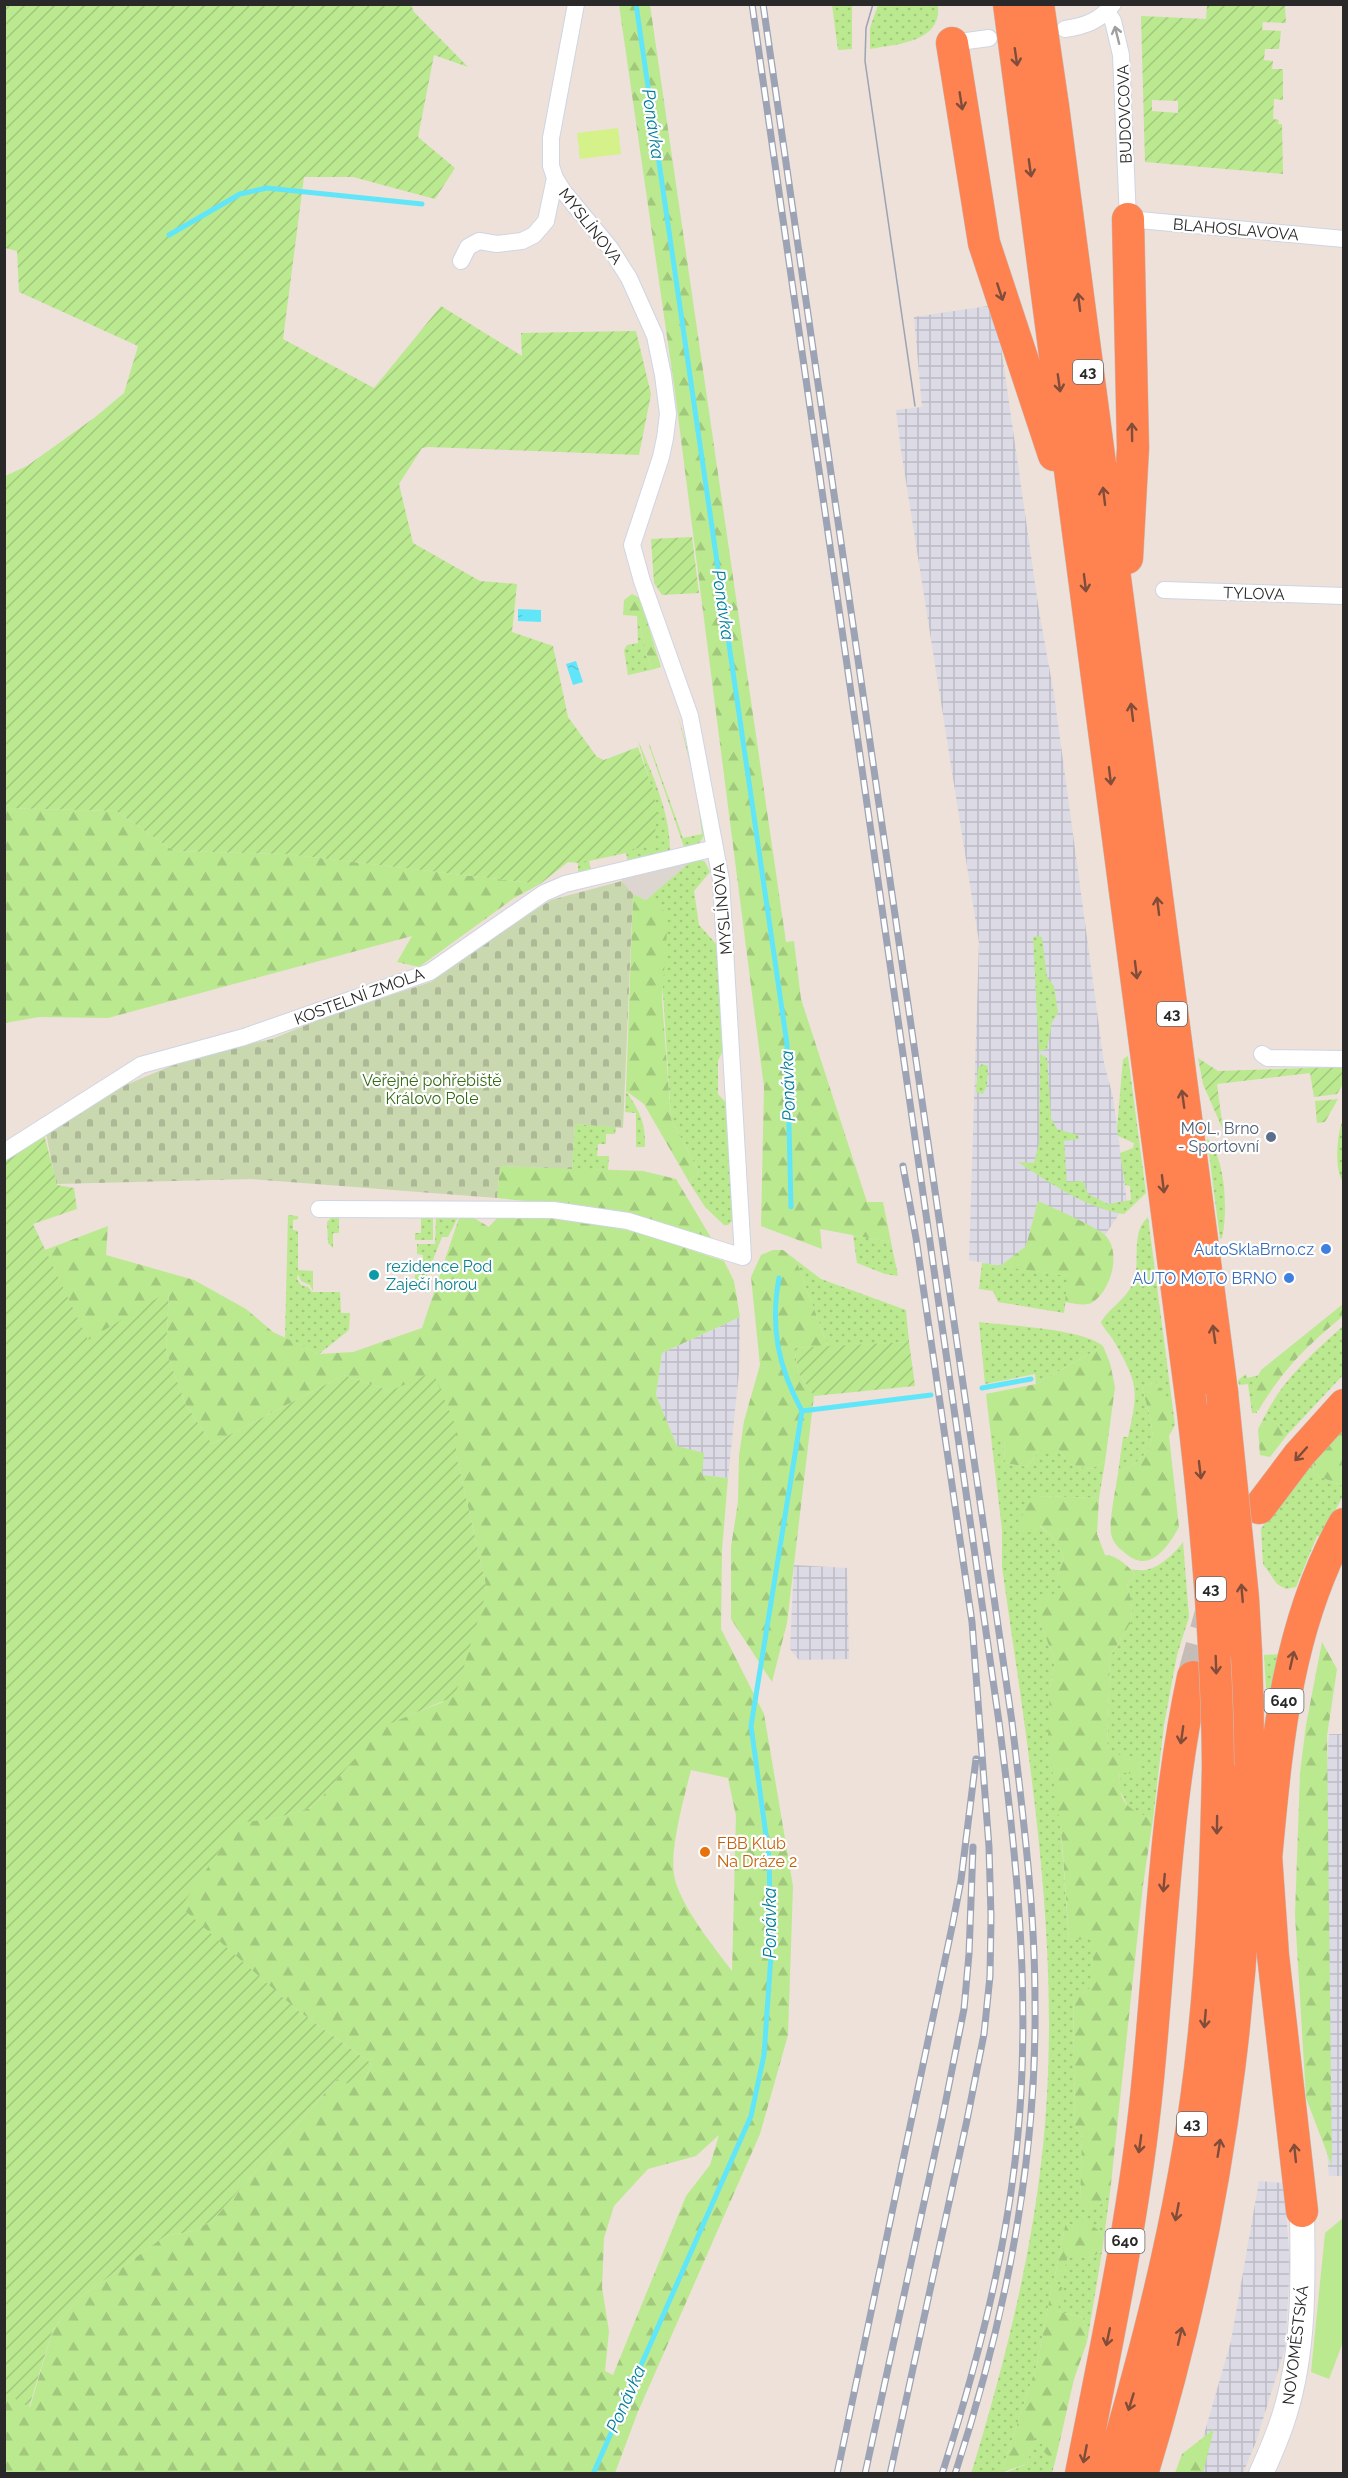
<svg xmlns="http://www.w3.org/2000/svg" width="1348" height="2478" font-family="Raleway,sans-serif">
<defs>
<pattern id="industrial-grid" width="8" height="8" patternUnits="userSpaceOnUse" patternTransform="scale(1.5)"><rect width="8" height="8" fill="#dcdae4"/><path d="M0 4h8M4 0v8" fill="none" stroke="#bdbbc4"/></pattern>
<pattern id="grass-dots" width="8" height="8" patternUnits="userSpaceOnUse" patternTransform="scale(1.5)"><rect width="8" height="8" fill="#bbe990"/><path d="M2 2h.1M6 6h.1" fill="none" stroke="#a1c87c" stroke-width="1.8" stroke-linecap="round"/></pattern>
<pattern id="forest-firs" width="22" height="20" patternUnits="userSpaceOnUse" patternTransform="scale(1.5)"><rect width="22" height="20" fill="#bbe990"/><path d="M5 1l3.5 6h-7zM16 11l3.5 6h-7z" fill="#a1c87c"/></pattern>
<pattern id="cemetery-stones" width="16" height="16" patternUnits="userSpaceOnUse" patternTransform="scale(1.5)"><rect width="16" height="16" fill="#c9d8ae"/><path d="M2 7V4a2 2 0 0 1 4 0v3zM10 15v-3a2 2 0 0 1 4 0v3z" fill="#adb996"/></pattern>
<pattern id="garden-furrows" width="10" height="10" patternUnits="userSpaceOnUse" patternTransform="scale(1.5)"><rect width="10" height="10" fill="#bbe990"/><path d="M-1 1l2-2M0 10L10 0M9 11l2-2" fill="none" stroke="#a1c87c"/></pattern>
<pattern id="water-ripples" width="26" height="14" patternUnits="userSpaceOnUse" patternTransform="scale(1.5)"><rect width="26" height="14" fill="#61e6f9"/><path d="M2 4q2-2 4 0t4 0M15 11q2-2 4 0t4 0" fill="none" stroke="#54c5d5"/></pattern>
</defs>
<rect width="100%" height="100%" fill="#ede1d9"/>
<path fill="url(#industrial-grid)" d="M995,305L1039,611L1054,694L1104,1063L1113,1097L1127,1202L1105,1235L1038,1201L1026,1246L1000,1266L969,1260L979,942L901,450L896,410L922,407L914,317Z
M740,1317L739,1372L728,1478L702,1475L677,1446L656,1395L662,1353Z
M794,1565L847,1568L849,1659L799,1660L790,1649Z
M1329,1734H1344L1343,2176H1329L1318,2044V1920Z
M1259,2181L1284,2183L1290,2265L1285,2348L1256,2442L1243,2473H1206L1194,2469L1231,2341Z"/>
<path fill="url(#grass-dots)" d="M832,5H852V49L838,50Z
M878,5H938C942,43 896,44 870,49V28Z
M637,616L651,670L628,675L624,650L627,645L638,643Z
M677,712L698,786L705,834L698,845L685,850L649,746V743L683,838L702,834L696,787Z
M638,740C653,776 671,814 670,854L628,862L626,853L589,861L591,871L578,872V862L649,779Z
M699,859L705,862L710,872L694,891L699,925L718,946L724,1048L718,1061V1094L729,1106L733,1220L728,1225H724L705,1207L689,1182L699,1172L671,1119L662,978L646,900L690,862Z
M1037,936L1042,937L1047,977L1054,986L1058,1013L1052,1022L1047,1049L1039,1052L1033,937Z
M1040,1054L1047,1058L1051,1118L1057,1129L1078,1135L1079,1139L1064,1141L1067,1182L1083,1181L1088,1194L1108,1204L1131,1200L1130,1186L1125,1185L1120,1153L1133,1148L1134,1143L1118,1136L1117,1128L1123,1059L1128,1056L1146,1193L1124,1214C1086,1208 1050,1183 1018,1162L1034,1163L1039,1143Z
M982,1064L988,1066L987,1085L983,1094L976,1092L978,1068Z
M626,1091C639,1111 646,1122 645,1147H636V1113L625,1112Z
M1343,1119V1182C1334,1170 1337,1133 1343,1119Z
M575,1124L616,1127L615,1134H606V1144H598L597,1156H609L608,1170L572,1169Z
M1207,1138C1226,1159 1228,1211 1222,1238L1220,1239Z
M288,1215L298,1216V1219L293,1220V1230L298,1231V1270L313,1271V1291L310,1285L301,1281L298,1274L297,1279L301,1285L308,1287L312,1292H340L341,1313H350L349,1330L319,1354L285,1338Z
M339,1217V1233H333V1248L328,1243L327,1222L331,1218Z
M421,1217H433V1240H415V1233H421Z
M436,1217H458L448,1237H442L425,1280H415V1270H422L423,1255L417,1254V1244H435Z
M1148,1217L1175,1425L1169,1436C1173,1411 1170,1402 1155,1382L1142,1387C1153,1431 1166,1449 1118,1473L1123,1437H1128C1139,1389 1138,1384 1114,1341C1110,1334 1104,1330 1101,1322C1110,1307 1127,1299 1134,1281C1141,1259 1130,1234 1148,1217Z
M853,1235L891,1242L898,1276L885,1274L857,1263Z
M796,1260L821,1279L906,1310L909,1342L828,1347Z
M982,1263L1069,1276L1064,1313L998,1302L993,1291L979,1289Z
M979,1322C1009,1326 1081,1328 1103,1346L1036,1384L1035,1374L985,1384Z
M1343,1326V1375L1287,1435L1279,1425L1265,1416C1283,1379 1313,1353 1343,1326Z
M1246,1374L1247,1378L1259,1375L1253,1387L1257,1413H1252L1248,1384L1239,1385L1238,1380Z
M990,1428L1004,1438L1005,1463L1028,1467L1039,1450H1059L1069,1464L1090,1469L1105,1462L1099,1498L1037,1496L1030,1533L1039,1526L1053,1537L1064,1559L1057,1576L1065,1589L1040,1622L1055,1661L1050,1688L1069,1940L1093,1938V1986L1083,1993H1073L1075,2125L1082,2137L1080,2201L1100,2205L1110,2193L1104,2237L1097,2229L1076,2228L1066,2222L1054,2280L1062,2282L1067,2253L1088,2258L1102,2252L1087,2342L1083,2318L1058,2311L1052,2286L1037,2364L1001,2473L971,2474C1009,2350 1040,2224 1047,2095C1057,1917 1027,1742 1002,1567V1530Z
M1314,1459L1313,1474L1343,1486V1496L1321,1537L1317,1536L1296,1587L1286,1589L1277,1584L1263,1564L1261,1529L1288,1489Z
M1183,1542L1189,1617L1177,1655L1164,1725L1153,1819L1130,1810L1119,1789L1120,1772L1107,1752L1110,1657L1131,1622L1132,1602L1127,1585L1135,1575L1131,1569C1152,1575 1170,1559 1183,1542Z
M1280,1654L1272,1688H1266L1264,1655Z
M1038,2425L1052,2458H1056L1052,2473L1003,2474L1027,2464Z"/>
<path fill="url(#forest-firs)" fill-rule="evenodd" d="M619,5H650L786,942L794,941L801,999L867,1202H883L891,1242L820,1229L822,1249L761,1226L764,1087L674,385Z
M632,594L640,598L661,667L651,670L637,616L623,615L624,600Z
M5,808L116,811L174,851L286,854L540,884L514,898L419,967L397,962L412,936L108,1018L39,1017L5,1023Z
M633,894L646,900L658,902L668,917L662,1000L671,1119L699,1172L689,1182L644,1104L626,1091Z
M500,1166L643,1171L676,1179L713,1241L614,1210L497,1198Z
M1038,1201C1051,1207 1097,1227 1105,1235C1122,1252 1111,1290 1093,1302C1086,1307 1073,1303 1065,1302L1068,1276L1000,1266L1026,1246Z
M459,1218H474L489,1227L497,1218C531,1218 566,1218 599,1224C642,1231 683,1248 724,1261L734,1281L740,1317L662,1353L656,1395L677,1446L704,1453L702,1475L728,1478L722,1550L721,1629L764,1714L793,1886L788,2035L760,2134L637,2414L615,2473L5,2474V2392L30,2407L53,2329L78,2299L165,2236L193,2231L212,2221L337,2079H364L372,2064L297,2010L180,1907L238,1822L276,1818L313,1807L382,1726L443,1702L487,1590L456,1454V1427L390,1391L344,1375L212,1444L186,1405L166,1352L169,1292L88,1341L45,1250L108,1226L106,1255L194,1280L246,1309L273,1332L319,1354L353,1352L422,1328ZM691,1770L728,1778L736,1816L732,1971C714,1947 683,1909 675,1880C668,1854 684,1798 691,1770ZM719,2135L710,2165L686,2196L613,2375L605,2371L609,2331L602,2288L604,2238L614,2206L648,2169L696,2156Z
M773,1250H783L796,1260L828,1347L794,1348L799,1374L814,1396L787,1623L772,1682L731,1619V1547L738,1502L739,1456L744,1421L760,1365L751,1277L761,1255Z
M1343,1304V1316C1306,1347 1284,1368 1258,1411L1256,1409L1253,1387L1261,1370Z
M1103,1346L1110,1363L1115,1387L1105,1462L1090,1469L1069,1464L1059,1450H1039L1028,1467L1005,1463L1004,1439L990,1428L986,1394L1036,1384Z
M1155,1382L1168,1398L1172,1418L1169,1436L1179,1527C1167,1549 1148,1575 1124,1552C1118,1548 1112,1541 1111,1533C1109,1520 1116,1488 1118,1473C1166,1449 1153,1431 1142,1387Z
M1265,1416L1279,1425L1287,1435L1270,1457L1260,1455L1258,1429Z
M1343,1429V1486L1313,1474L1314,1459Z
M1037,1496L1099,1498L1097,1534L1105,1555C1116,1555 1129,1566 1135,1575L1127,1585L1132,1602L1131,1622L1110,1657L1107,1751L1141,1761L1139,1775L1120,1772C1117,1802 1127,1809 1153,1819L1143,1885L1110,2193L1100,2205L1090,2207L1080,2201L1082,2137L1075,2125L1073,1993H1083L1093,1986V1939L1069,1940L1062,1841L1048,1738L1050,1688L1055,1661L1040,1622L1037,1601L1064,1589L1057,1576L1064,1559L1053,1537L1040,1526L1030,1533L1019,1526L1025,1507Z
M1322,1642L1337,1669L1327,1736L1332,2166L1306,2098L1295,1915L1300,1773L1306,1725Z
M1083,2221L1097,2229L1104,2237L1102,2252L1088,2258L1068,2254L1062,2283L1054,2280L1066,2222L1076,2228Z
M1052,2286L1062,2287L1058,2311L1083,2318L1087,2342L1074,2379L1056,2458L1052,2459L1044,2452L1038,2427L1027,2464L1001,2473L1037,2364Z
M1214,2429L1203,2473H1175L1182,2454Z"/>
<path fill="url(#cemetery-stones)" d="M622,881L633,894L623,1128L575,1124L572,1169L500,1166L497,1198L251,1179L56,1184L46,1133L121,1087L197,1055L272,1039L336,1013L431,982L492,937L551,900Z"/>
<path fill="#bbe990" d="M1343,2218V2342L1329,2379L1311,2372L1325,2233Z"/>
<path fill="url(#garden-furrows)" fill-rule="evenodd" d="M5,5H411L414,12L468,67L434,55L418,137L455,168L435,199L353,177H304L283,339L374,388L441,306L522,356L521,333L636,331L651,394L639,455L428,447L422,448L399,484L413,543L480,581L517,584L512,632L553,646L568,717L597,757L604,760L638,747L653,790L657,811L654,844L578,863L568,862L540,884L286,854L174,851L116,811L5,808V476L27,466L94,418L124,393L138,346L19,292L17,251L5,248Z
M1207,5H1285L1286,23L1263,22L1262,30L1281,31L1279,49H1265L1264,60L1273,61L1272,69H1283V100L1274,99L1273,119L1279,120L1278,124H1282L1283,174L1145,162L1141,16L1206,19ZM1152,100L1178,101V113L1152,111Z
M692,537L699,593L662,595L654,583L651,539Z
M1198,1058L1218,1071L1343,1067V1084L1337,1094L1314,1097L1310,1073L1217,1084L1223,1130L1203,1084Z
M1338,1099L1325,1122L1317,1123L1315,1101Z
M44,1134L57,1185L74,1188L77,1209L33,1224L88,1340L169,1291L166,1352L186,1405L212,1444L344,1375L390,1391L433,1372L456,1427V1454L487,1590L455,1696L382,1727L313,1807L276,1818L238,1823L181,1907L297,2010L372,2064L364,2079L344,2084L337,2079L212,2221L193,2231L165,2236L78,2299L53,2329L29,2407L5,2393L4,1159Z
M909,1342L915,1386L814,1396L799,1374L794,1348Z"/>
<path fill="#d4f18a" d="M618,128L621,154L580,159L577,133Z"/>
<path fill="#dcd5d0" d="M690,862L646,900L633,894L619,877Z"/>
<path fill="url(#water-ripples)" d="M518,609L541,610V622L518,621Z
M576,661L583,682L573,685L566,664Z"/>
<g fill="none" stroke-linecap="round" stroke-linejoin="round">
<path stroke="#61e6f9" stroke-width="5" d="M636,4L787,1044L791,1207
M169,235L240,194L267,188L422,204
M982,1388L1031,1379
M802,1411L931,1395
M593,2474L751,2116L764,2055L771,1955L769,1857L751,1726L802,1411C778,1367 770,1327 779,1278"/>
<path stroke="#c6bcb6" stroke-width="32" stroke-dasharray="32 16" stroke-linecap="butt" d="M1193,1677L1211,1612"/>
<g stroke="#ced5e3" stroke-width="18">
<path id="street" d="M1107,12L1113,21L1121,55L1128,219L1344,239
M1065,29C1085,26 1100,21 1113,4
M952,43L989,38
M461,261L468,247L479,241L497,244L522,241L534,235L546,221L555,178
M1164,590L1344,596
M1262,1054L1268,1058L1344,1059
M4,1152L141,1065L244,1037L430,972L544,893L565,884L715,848
M319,1209L553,1210L628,1221L743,1257L721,880L690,716L642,581L632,545L661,457L665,438L668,414L663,375L655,336L629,278L610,248L563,191L555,178L551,166V138L576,4"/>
</g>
<g stroke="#ced5e3" stroke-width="26">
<path id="secondary" d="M1261,2474C1270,2454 1279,2434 1285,2413C1305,2348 1303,2278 1302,2211"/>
</g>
<g stroke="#c3c3c3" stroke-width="33">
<path id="highway" d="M952,43L984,243L1054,455
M1053,106L1222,1392
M1023,110L1193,1412
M1127,558L1133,448L1128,219
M1259,1508L1299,1455L1344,1405
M1265,1840L1273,1955L1302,2211
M1266,1859C1277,1743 1286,1628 1344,1524
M1081,2474C1106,2346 1134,2218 1147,2088C1161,1951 1164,1813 1193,1677
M1110,2474C1152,2333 1188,2189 1203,2043C1213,1951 1216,1859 1218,1766
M1142,2474C1225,2203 1257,1934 1246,1652"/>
</g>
<use href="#street" stroke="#fff" stroke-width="16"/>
<use href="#secondary" stroke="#fff" stroke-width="24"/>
<use href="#highway" stroke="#ff8351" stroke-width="32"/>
<path stroke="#9ba3b5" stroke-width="1.5" d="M873,4L866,28L865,61L915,406"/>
<g stroke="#9ba3b5" stroke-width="7">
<path id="rail" d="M752,4L999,1722C1015,1845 1028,1968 1021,2093C1014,2223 982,2349 942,2474
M763,4L1012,1722C1023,1815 1035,1908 1035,2002C1037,2163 1005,2321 955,2474
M837,2474L953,1922L961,1880L976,1759
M865,2474L942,2120L964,2009L969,1954L973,1847
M890,2474L967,2120L984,2034L990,1976L991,1916L989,1847L972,1622L916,1238L903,1166"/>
</g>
<use href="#rail" stroke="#fff" stroke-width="4.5" stroke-dasharray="14" stroke-linecap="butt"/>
<g stroke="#c3c3c3" stroke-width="33" stroke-linecap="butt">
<path id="highway-bridge" d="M1009,4L1023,110
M1038,4L1053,106
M1222,1392L1243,1598L1246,1652
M1193,1412C1207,1530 1217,1648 1218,1766"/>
</g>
<use href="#highway-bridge" stroke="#ff8351" stroke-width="32"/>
</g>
<defs><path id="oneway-shaft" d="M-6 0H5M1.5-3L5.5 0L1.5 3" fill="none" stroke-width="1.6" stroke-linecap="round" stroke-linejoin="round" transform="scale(1.5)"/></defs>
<use stroke="#9f9f9f" href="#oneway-shaft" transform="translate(1117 35) rotate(-104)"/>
<g stroke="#7f4d39">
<use href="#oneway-shaft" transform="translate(1016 57) rotate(82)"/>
<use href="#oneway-shaft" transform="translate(961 101) rotate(81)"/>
<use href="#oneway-shaft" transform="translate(1030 168) rotate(82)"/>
<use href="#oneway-shaft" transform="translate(1000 292) rotate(72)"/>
<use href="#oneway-shaft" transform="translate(1079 302) rotate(-97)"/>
<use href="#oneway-shaft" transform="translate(1059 383) rotate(82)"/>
<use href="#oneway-shaft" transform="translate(1132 432) rotate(-91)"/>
<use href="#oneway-shaft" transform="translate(1104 496) rotate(-97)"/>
<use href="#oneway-shaft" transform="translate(1085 583) rotate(83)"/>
<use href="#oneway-shaft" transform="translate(1132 712) rotate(-97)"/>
<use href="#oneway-shaft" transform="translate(1110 776) rotate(83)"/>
<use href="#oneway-shaft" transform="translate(1158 906) rotate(-97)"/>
<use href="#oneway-shaft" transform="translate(1136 970) rotate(83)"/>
<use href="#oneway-shaft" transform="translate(1183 1099) rotate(-98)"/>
<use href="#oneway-shaft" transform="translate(1163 1184) rotate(83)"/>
<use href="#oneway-shaft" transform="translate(1214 1334) rotate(-98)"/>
<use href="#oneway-shaft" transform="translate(1301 1454) rotate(132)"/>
<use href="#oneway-shaft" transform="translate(1200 1470) rotate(83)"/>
<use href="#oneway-shaft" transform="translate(1242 1593) rotate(-95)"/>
<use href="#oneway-shaft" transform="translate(1292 1660) rotate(-77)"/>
<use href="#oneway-shaft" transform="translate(1216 1665) rotate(88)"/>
<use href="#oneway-shaft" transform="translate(1182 1735) rotate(98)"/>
<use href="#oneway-shaft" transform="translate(1217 1825) rotate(91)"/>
<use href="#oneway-shaft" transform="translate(1164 1883) rotate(95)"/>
<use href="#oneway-shaft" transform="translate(1205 2019) rotate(95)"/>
<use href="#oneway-shaft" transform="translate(1140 2144) rotate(98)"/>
<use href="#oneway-shaft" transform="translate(1219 2148) rotate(-81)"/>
<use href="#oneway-shaft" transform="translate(1295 2153) rotate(-96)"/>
<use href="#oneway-shaft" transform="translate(1177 2212) rotate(101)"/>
<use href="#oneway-shaft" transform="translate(1180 2336) rotate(-77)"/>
<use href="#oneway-shaft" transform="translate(1108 2337) rotate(102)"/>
<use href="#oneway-shaft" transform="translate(1131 2402) rotate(107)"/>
<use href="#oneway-shaft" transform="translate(1085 2454) rotate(101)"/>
</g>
<circle fill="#5c6f8a" stroke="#fff" stroke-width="2" cx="1271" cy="1137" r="6"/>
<g fill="#3f7fe0" stroke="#fff" stroke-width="2">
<circle cx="1326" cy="1249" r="6"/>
<circle cx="1289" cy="1278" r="6"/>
</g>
<circle fill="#0f9aa8" stroke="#fff" stroke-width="2" cx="374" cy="1275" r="6"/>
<circle fill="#e8710a" stroke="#fff" stroke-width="2" cx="705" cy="1852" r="6"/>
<g text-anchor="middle" stroke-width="4.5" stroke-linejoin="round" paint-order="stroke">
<g fill="#fff" stroke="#696969" stroke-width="1.5">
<rect x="1073" y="360" width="30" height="24" rx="4.5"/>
<rect x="1157" y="1002" width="30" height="24" rx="4.5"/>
<rect x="1196" y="1577" width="30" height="24" rx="4.5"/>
<rect x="1264.5" y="1689" width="39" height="24" rx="4.5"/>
<rect x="1177" y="2112" width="30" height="24" rx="4.5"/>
<rect x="1105.5" y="2229" width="39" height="24" rx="4.5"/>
</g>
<g font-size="15" font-weight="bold" fill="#292929">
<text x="1088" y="377">43</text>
<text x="1172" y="1019">43</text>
<text x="1211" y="1594">43</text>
<text x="1284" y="1706">640</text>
<text x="1192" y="2129">43</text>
<text x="1125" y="2246">640</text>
</g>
<g font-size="16" fill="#292929" stroke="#fff">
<text transform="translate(1124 114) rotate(-92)" y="6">BUDOVCOVA</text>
<text transform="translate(591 226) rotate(52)" y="6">MYSLÍNOVA</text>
<text transform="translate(1236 229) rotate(5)" y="6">BLAHOSLAVOVA</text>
<text transform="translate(1254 593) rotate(2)" y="6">TYLOVA</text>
<text transform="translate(722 909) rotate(-95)" y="6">MYSLÍNOVA</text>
<text transform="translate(359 996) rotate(-20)" y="6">KOSTELNÍ ZMOLA</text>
<text transform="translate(1295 2345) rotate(-83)" y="6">NOVOMĚSTSKÁ</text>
</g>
<g font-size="16" fill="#326b13" stroke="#fff">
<text x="432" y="1086">Veřejné pohřebiště<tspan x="432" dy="18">Královo Pole</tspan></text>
</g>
<g font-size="16" fill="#4e5e75" stroke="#fff" text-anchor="end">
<text x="1259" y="1134">MOL, Brno<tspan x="1259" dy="18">- Sportovní</tspan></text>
</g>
<g font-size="16" fill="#366cbe" stroke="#fff" text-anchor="end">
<text x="1314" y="1255">AutoSklaBrno.cz</text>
<text x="1277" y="1284">AUTO MOTO BRNO</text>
</g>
<g font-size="16" fill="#0d838f" stroke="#fff" text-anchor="start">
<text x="386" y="1272">rezidence Pod<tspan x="386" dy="18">Zaječí horou</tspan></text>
</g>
<g font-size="16" fill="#c56008" stroke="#fff" text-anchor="start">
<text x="717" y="1849">FBB Klub<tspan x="717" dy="18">Na Dráze 2</tspan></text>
</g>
<g font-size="18" font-style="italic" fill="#027d9d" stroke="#fff">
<text transform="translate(653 124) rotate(82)" y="6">Ponávka</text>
<text transform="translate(723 605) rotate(82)" y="6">Ponávka</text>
<text transform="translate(788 1086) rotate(-92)" y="6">Ponávka</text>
<text transform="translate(770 1923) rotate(-90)" y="6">Ponávka</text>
<text transform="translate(626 2399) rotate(-66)" y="6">Ponávka</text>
</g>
</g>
<rect width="1348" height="2478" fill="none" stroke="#292929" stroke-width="12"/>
</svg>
